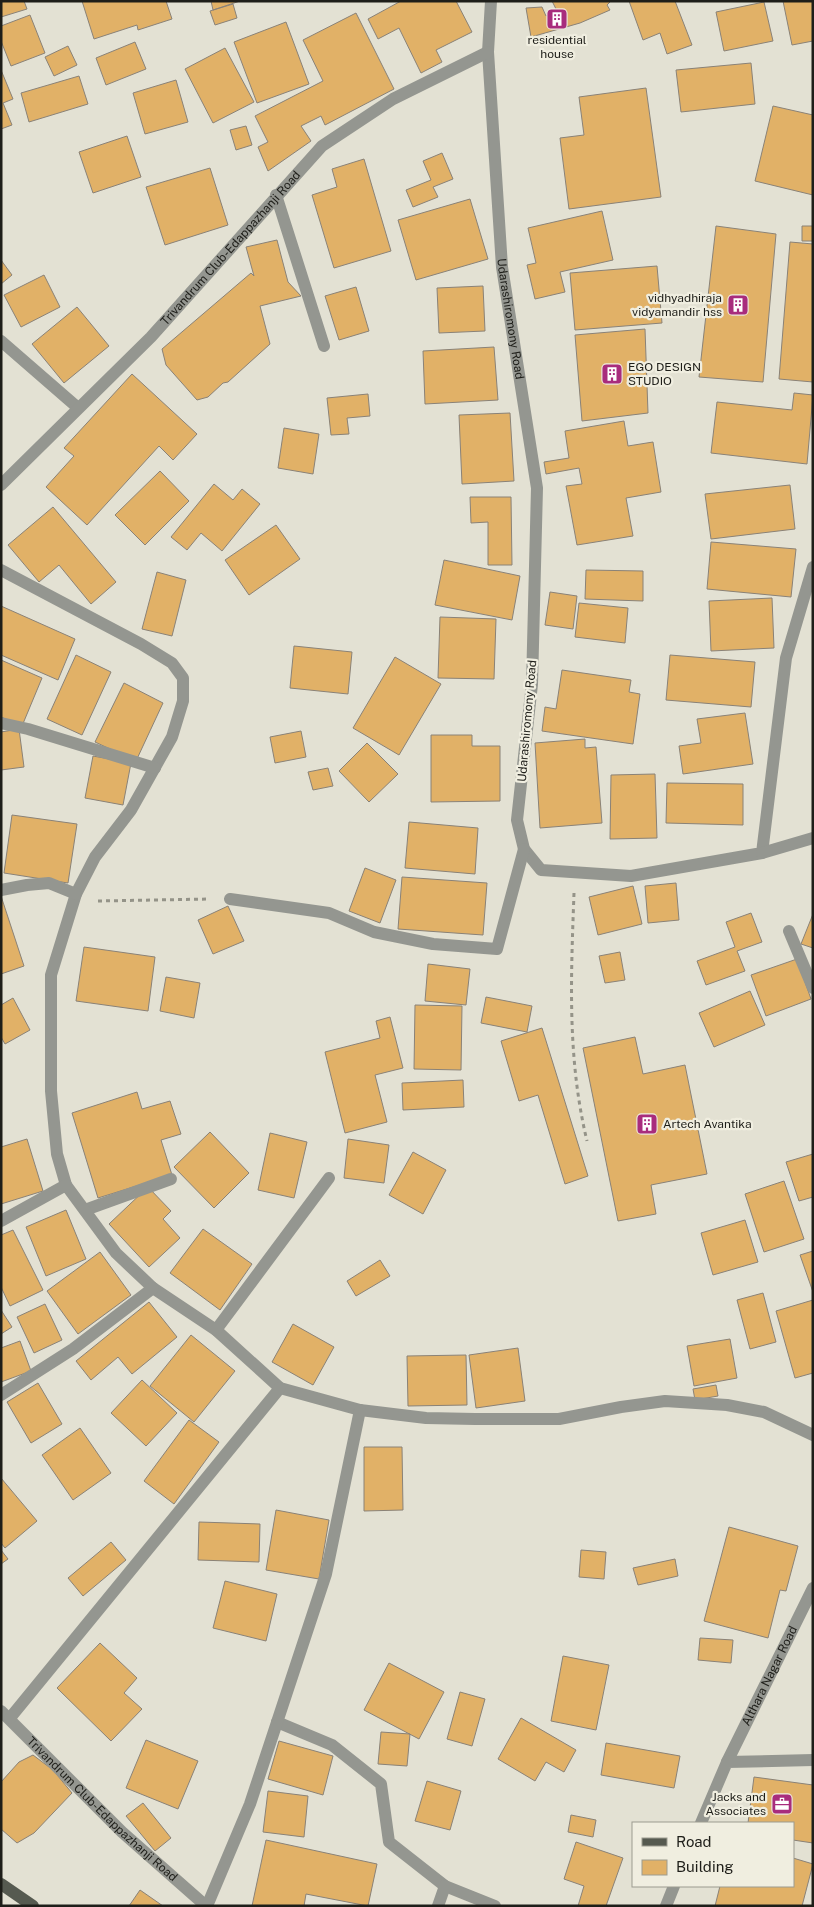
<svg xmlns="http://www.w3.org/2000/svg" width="814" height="1907" font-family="'Public Sans',sans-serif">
<rect width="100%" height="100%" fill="#e3e1d3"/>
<path fill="#e1b167" stroke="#8a8277" d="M1,1H24L27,9L1,17Z
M82,1H166L172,19L138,30L137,25L94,39Z
M211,1H240L213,10Z
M401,1H456L472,32L436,50L442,62L421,73L399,28L378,39L368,19Z
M552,1H611L607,5L610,10L580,23L531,37L526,8L542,7L546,16L556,9Z
M629,1H675L692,45L667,54L660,33L643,40Z
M783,1H813V41L792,45Z
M764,2L773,41L724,51L716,12Z
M233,4L237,18L215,25L210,11Z
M356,13L394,89L325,125L321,116L301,126L311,141L268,171L258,147L268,142L255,116L323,81L303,40Z
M30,15L45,53L11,66L1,41V26Z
M286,22L309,84L257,103L234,42Z
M135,42L146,69L106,85L96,58Z
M68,46L77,65L54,76L45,57Z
M225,48L254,102L213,123L185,69Z
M751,63L755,104L681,112L676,70Z
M1,70L13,99L3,103L12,125L1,129Z
M79,76L88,104L29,122L21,93Z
M176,80L188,122L145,134L133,93Z
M646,88L661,197L569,209L560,138L584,135L579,97Z
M773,106L813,115V195L755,181Z
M246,126L252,145L236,150L230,130Z
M127,136L141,177L93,193L79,152Z
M442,153L453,179L433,187L438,197L413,207L406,190L431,180L423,161Z
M364,159L391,251L334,268L312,195L337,187L332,169Z
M210,168L228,225L165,245L146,187Z
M470,199L488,259L416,280L398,220Z
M602,211L613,260L560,272L565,292L535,299L527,265L536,263L528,228Z
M716,226L776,234L763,382L699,377Z
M802,226H813V241H802Z
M277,240L288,282L301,296L260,306L270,344L228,382L223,383L208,397L197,400L166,365L162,349L251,273L254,276L246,247Z
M790,242L813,244V382L779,379Z
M1,260L12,275L1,284Z
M657,266L662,323L575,330L570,273Z
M44,275L60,307L21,327L4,295Z
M483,286L485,331L439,333L437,288Z
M356,287L369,331L339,340L325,296Z
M77,307L109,346L64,383L32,344Z
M645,329L648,413L582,421L575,335Z
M494,347L498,400L425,404L423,351Z
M132,374L197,434L173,460L159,446L87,525L46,487L74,456L64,448Z
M794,393L813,395L807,464L711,453L717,402L792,410Z
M368,394L370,416L347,418L349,434L331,435L327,398Z
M510,413L514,481L462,484L459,415Z
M624,421L628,446L653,442L661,492L626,498L633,536L577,545L566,486L582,484L579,468L546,474L544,462L569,458L565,431Z
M284,428L319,434L313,474L278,468Z
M160,471L189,501L145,545L115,515Z
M214,484L233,500L242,489L260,504L222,551L201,533L187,550L171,537Z
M790,485L795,529L711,539L705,494Z
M470,497H511L512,565H488V522L471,523Z
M53,507L116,582L91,604L59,565L39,582L8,545Z
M276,525L300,559L249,595L225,560Z
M711,542L796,549L791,597L707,589Z
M444,560L520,576L512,620L435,605Z
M586,570L643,571V601L585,599Z
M157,572L186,580L172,636L142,629Z
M550,592L577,596L573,629L545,625Z
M772,598L774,648L711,651L709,601Z
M579,603L628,608L625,643L575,637Z
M1,606L75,639L58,680L1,655Z
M440,617L496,619L494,679L438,678Z
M294,646L352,652L348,694L290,688Z
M76,655L111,672L82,735L47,719Z
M670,655L755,662L751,707L666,700Z
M395,657L441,684L399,755L353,728Z
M1,660L42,678L22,726L1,717Z
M562,670L631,680L629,692L640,694L633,744L542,731L545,707L556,709Z
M124,683L163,703L136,761L95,742Z
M745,713L753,764L683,774L679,746L701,743L697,719Z
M19,729L24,767L1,770V732Z
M301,731L306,757L275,763L270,737Z
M431,735H472V746H500V801L431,802Z
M585,739V748L596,747L602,823L540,828L535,743Z
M367,743L398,774L369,802L339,771Z
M93,756L131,763L123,805L85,798Z
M328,768L333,786L313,790L308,772Z
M655,774L657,838L610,839L611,775Z
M667,783L743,784V825L666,823Z
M12,815L77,824L68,883L4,873Z
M409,822L478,828L475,874L405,868Z
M365,868L396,880L380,923L349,911Z
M402,877L487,883L483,935L398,929Z
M676,883L679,920L648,923L645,886Z
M633,886L642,924L598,935L589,897Z
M1,896L24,966L1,974Z
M228,906L244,941L213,954L198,920Z
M751,913L762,942L737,951L745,971L706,985L697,961L735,947L726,922Z
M813,914V948L801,944Z
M84,947L155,957L148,1011L76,1001Z
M620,952L625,980L605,983L599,956Z
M797,959L811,999L766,1016L751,975Z
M428,964L470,969L466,1005L425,1001Z
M166,977L200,983L194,1018L160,1011Z
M750,991L765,1025L714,1047L699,1013Z
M486,997L532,1006L527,1032L481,1023Z
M13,998L30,1030L5,1044L1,1037V1005Z
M415,1005L462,1006L461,1070L414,1069Z
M390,1017L403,1068L375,1075L387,1122L345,1133L325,1052L380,1038L376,1021Z
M542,1028L588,1176L565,1184L538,1095L519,1101L501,1041Z
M635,1037L643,1074L685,1065L707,1174L651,1185L656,1214L618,1221L583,1048Z
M463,1080L464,1107L403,1110L402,1083Z
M137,1092L142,1109L170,1101L181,1134L161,1140L172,1175L98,1198L72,1113Z
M210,1132L249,1173L214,1208L174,1167Z
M270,1133L307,1142L294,1198L258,1190Z
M27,1139L43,1191L1,1204V1147Z
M348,1139L389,1145L384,1183L344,1178Z
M413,1152L446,1170L423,1214L389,1195Z
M813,1154V1197L799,1201L786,1162Z
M784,1181L804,1239L764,1252L745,1194Z
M148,1187L171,1211L163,1219L180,1238L149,1267L109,1224Z
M66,1210L86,1259L46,1276L26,1227Z
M745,1220L758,1262L713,1275L701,1233Z
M203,1229L252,1264L220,1310L170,1273Z
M13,1230L43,1290L10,1306L1,1287V1235Z
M813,1251V1292L800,1255Z
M100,1252L131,1295L78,1334L47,1291Z
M380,1260L390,1276L356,1296L347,1281Z
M763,1293L776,1342L750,1349L737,1300Z
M813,1300V1373L795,1378L776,1311Z
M149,1302L177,1337L132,1374L118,1357L91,1380L76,1361Z
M45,1304L62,1340L34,1353L17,1317Z
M1,1310L12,1327L1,1334Z
M293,1324L334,1347L313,1385L272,1362Z
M191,1335L235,1371L194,1422L150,1386Z
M730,1339L737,1378L694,1386L687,1346Z
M20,1341L31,1371L1,1382V1348Z
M518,1348L525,1401L476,1408L469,1355Z
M466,1355L467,1405L408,1406L407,1356Z
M142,1380L177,1413L146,1446L111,1413Z
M38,1383L62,1424L31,1443L7,1402Z
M716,1385L718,1396L695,1400L693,1389Z
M189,1420L219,1442L174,1504L144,1481Z
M80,1428L111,1473L73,1500L42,1455Z
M364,1447H402L403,1510L364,1511Z
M1,1478L37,1521L5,1548L1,1543Z
M276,1510L329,1520L319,1579L266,1570Z
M199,1522L260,1524L259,1562L198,1560Z
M729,1527L798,1546L786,1591L780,1590L768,1638L704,1621Z
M111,1542L126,1560L83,1596L68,1578Z
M1,1550L8,1559L1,1564Z
M581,1550L606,1552L604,1579L579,1577Z
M675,1559L678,1576L638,1585L633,1568Z
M225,1581L277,1594L266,1641L213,1628Z
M700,1638L733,1640L731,1663L698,1660Z
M100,1643L137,1678L124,1693L142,1709L111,1741L57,1688Z
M563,1656L609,1665L596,1730L551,1721Z
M389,1663L444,1692L419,1739L364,1710Z
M460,1692L485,1699L472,1746L447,1739Z
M521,1718L576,1750L564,1772L546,1762L535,1781L498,1759Z
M381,1732L410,1734L407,1766L378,1764Z
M146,1740L198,1761L178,1809L126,1788Z
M279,1741L333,1756L323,1795L268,1779Z
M606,1743L680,1756L674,1788L601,1775Z
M33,1755L53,1770L72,1793L34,1833L17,1843L1,1829V1782L19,1762Z
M754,1777L813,1785V1843L793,1840V1823H748Z
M427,1781L461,1791L450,1830L415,1821Z
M268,1791L308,1796L304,1837L263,1832Z
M143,1803L171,1838L155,1851L126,1816Z
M571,1815L596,1820L593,1837L568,1832Z
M266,1840L377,1864L368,1906L306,1894L304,1906H252Z
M576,1842L623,1858L606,1906H578L584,1886L564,1879Z
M793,1858L813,1864L802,1906H715L720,1886H793Z
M140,1890L163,1906H129Z"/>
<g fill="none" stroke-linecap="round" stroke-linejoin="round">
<path stroke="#949388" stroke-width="3" stroke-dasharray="4 4" stroke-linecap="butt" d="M574,893C571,977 567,1058 587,1141
M98,901L209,899"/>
<g stroke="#949690" stroke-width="12">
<path id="s1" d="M491,1L488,52L502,267L537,488L532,684L517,820L524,849L541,870L631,876L762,853L786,658L813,567"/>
<path d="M276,195L324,346"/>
<path d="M1,341L77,407"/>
<path id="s2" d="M1,485L151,337L322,146L393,99L488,52"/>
<path d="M1,570L141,644L172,663L183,678V701L172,737L131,810L95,857L76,894L51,975V1091L57,1154L66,1185"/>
<path d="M1,723L28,729L155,768"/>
<path d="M762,853L813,838"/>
<path d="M1,890L27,885L49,883L76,894"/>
<path d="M230,899L329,913L374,932L433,944L497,949L524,849"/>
<path d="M789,931L813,988"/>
<path d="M85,1210L171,1179"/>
<path d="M1,1221L66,1185L116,1253L153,1288L216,1330L280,1388L360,1410L426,1418L475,1419H559L621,1407L665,1401L727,1405L764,1412L813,1435"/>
<path d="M216,1330L329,1178"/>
<path d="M1,1395L73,1349L153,1288"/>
<path id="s3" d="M1,1711L122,1832L206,1906"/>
<path d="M10,1718L280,1388"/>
<path d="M277,1722L332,1745L381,1784L389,1842L445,1886L495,1906"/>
<path id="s4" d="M727,1762L813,1588"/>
<path d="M701,1823L727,1762L813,1760"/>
<path d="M207,1906L250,1804L326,1574L360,1410"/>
<path d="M438,1906L445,1886"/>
<path d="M666,1906L674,1886"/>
</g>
<path stroke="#565a50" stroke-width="12" d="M1,1884L33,1906"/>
</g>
<defs>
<g id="building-square" transform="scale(1.125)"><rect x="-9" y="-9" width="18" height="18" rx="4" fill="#a82c7d" stroke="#f0eee0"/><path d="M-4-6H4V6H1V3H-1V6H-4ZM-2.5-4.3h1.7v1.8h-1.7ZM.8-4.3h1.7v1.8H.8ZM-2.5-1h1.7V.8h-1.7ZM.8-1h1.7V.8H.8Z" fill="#fff"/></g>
<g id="office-square" transform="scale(1.125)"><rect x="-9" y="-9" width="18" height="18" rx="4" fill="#a82c7d" stroke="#f0eee0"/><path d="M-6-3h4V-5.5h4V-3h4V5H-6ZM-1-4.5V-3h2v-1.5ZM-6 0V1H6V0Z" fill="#fff"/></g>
</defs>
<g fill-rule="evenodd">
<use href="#building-square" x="557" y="19"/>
<use href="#building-square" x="738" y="305"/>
<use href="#building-square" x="612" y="374"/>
<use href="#building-square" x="647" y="1124"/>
<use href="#office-square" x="782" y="1804"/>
</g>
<g text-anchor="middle" stroke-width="4.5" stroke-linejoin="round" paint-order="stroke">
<g font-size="12" fill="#1e1e19" stroke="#f0eee0" text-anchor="end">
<text x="557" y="44" text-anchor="middle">residential<tspan x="557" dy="14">house</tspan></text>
<text x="722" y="302">vidhyadhiraja<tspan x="722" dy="14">vidyamandir hss</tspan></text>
<text x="628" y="371" text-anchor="start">EGO DESIGN<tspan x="628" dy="14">STUDIO</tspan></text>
<text x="663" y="1128" text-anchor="start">Artech Avantika</text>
<text x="766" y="1801">Jacks and<tspan x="766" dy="14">Associates</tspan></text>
</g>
<g font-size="12" fill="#1e1e19" stroke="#f0eee0">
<text dy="4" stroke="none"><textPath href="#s2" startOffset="330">Trivandrum Club-Edappazhanji Road</textPath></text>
<text dy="4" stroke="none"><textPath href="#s1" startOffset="319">Udarashiromony Road</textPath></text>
<text transform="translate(527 721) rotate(-85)" y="4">Udarashiromony Road</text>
<text dy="4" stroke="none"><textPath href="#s4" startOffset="96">Althara Nagar Road</textPath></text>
<text dy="4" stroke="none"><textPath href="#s3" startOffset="141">Trivandrum Club-Edappazhanji Road</textPath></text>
</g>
</g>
<rect width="814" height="1907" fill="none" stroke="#1e1e19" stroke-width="5"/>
<rect x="632" y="1822" width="162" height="65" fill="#f0eee0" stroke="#9c9b90"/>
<rect x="642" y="1838" width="25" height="8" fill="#565a50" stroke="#9c9b90"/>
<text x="676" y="1847" font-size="15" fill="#1e1e19">Road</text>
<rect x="642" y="1860" width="25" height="15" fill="#e1b167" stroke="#9c9b90"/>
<text x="676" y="1872" font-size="15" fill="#1e1e19">Building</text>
</svg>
